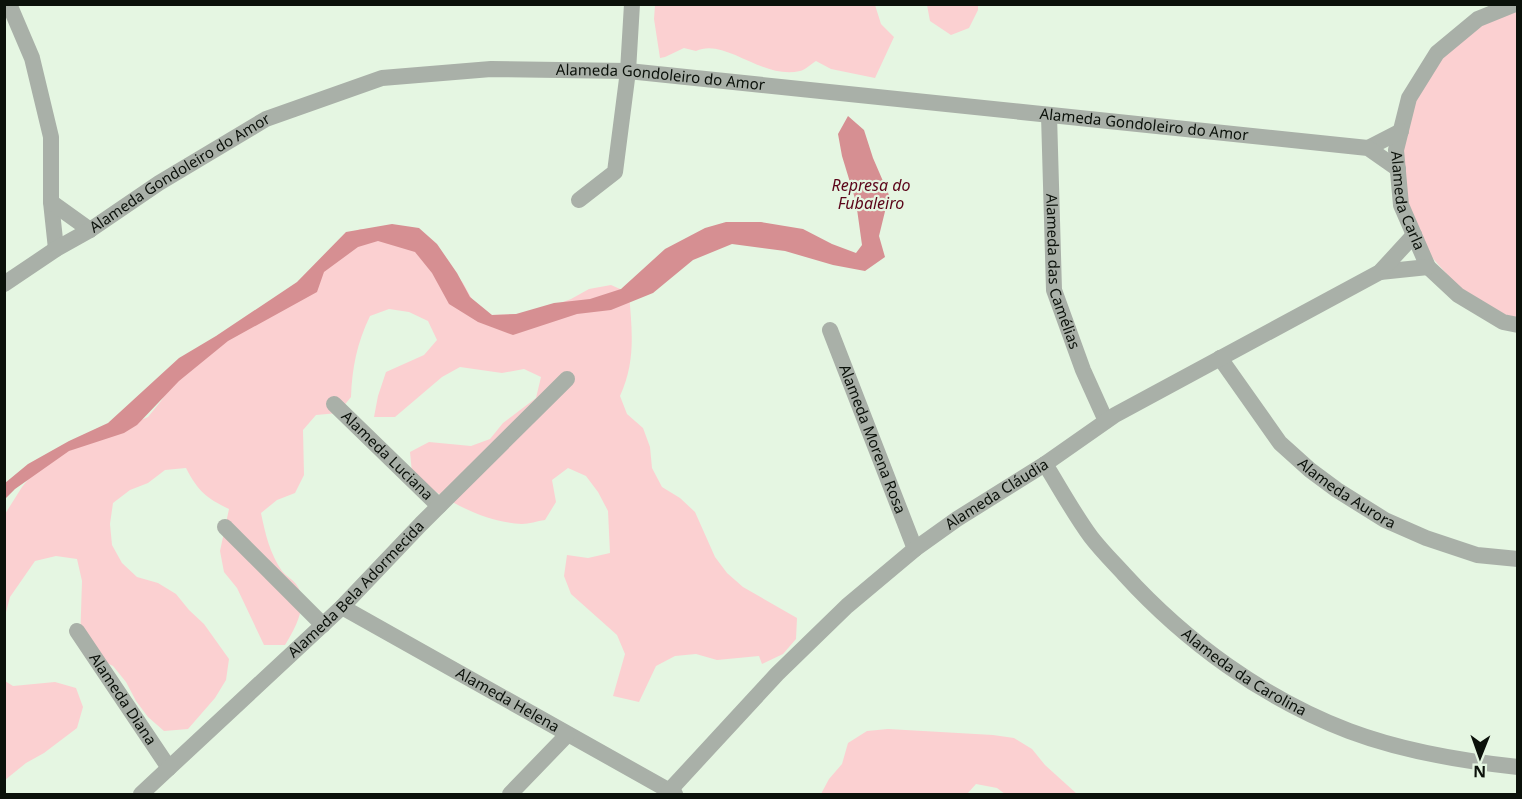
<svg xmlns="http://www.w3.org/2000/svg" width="1522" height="799" font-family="'Noto Sans',sans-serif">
<rect width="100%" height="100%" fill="#e5f6e2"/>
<path fill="#fbd0d1" d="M655,5H875L881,24L894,37L875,78L831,69L816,61C811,64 805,70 800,71C762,80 725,37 696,51L684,48L665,57L660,58L654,19Z
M927,5H978V10L969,28L951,35L930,21Z
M1517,10V319L1505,316L1462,291L1428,253L1407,204L1402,151L1415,101L1442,57L1481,24Z
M360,229L381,230L438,250L463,283L473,301L489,315L531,314L571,299L589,289L611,285L629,293C632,331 636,361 620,396L627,414L643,428L650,447L652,468L662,487L680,498L695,512L715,557L727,573L743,587L797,618L796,639L783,654L762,664L759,656L717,660L696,654L675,656L656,666L639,702L613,696L625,654L617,635L571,594L564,576L567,555L588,558L610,553L608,511L598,492L586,476L568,468L552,480L556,502L545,520C537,521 529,524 522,524C482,522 441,499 412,473L410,452L429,442L471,446L490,439L503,423L536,398L541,377L524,369L502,373L460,367L442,377L395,417H374L378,396L386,372L424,355L437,340L428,321L409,312L389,309L370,316C357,343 352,368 351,397L338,413L316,415L303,430L304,475L295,493L277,500L261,513C265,533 270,554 282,571C286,576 292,579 296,584C310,602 295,629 285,645H264L237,588L224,572L220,551L229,509C206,498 198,491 186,468L165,470L148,483L130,490L113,503L110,524L112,545L122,563L137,577L158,583L176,594L189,610L204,624L229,659L226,680L215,698L188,729L164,731L148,717L136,701L126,682L113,666L95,657L80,644L82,581L77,559L56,556L35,561L10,597L5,616V514L22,487L35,471L52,458L148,417L161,401L184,365L307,290L341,239Z
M5,681L13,686L55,682L76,688L83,707L77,728L44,753L26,763L5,780Z
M888,729L993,735L1014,738L1032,749L1045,765L1077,794H1005L997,788L976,784L967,794H821L829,779L842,764L848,743L867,731Z"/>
<path fill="#d68f92" d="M848,116L864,130L873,158L889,195L879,236L885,257L865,271L833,265L785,251L732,244L693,260L653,293L611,310L577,314L513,335L478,322L449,304L432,273L415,252L378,241L358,247L324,272L317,292L228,341L179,381L137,425L124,433L69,451L15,489L5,499V483L28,464L69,441L108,423L179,358L216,336L297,282L346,232L392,224L419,228L437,244L457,273L470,297L492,315L516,314L554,303L590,299L621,289L665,249L705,228L726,222H761L803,229L832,244L856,253L862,245L856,202L842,156L838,134Z"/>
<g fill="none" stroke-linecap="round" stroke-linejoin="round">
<g stroke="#a9b0a8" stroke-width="16">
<path d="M9,4L32,58L51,137V202L56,249"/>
<path id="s1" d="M1515,4L1478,19L1437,53L1409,98L1396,150L1401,205L1428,267L1458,295L1503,322L1518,325"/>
<path id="s2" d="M1049,115L1054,290L1083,370L1106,421"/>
<path d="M1368,148L1401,131"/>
<path d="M579,200L615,172L628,71L632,4"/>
<path d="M51,202L90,230"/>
<path d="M1380,272L1428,267"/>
<path id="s3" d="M4,284L56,249L90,230L159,183L266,119L382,78L491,69L628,71L1368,148L1398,169"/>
<path id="s4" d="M830,330L915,549"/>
<path id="s5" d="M1220,358L1280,443L1310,470L1337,490L1385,520L1426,538L1477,555L1518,559"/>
<path id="s6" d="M334,404L439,506"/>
<path id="s7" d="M1045,464C1060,488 1074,514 1091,537C1101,550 1113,562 1124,574C1186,642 1263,698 1349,731C1402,751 1461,761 1518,767"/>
<path d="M225,527L323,625"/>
<path id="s8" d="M342,607L675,794"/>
<path id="s9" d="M77,631L169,768"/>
<path id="s10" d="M669,791L777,674L847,606L915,549L957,519L1045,464L1115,415L1380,272L1414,235"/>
<path id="s11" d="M141,794L342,607L421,524L567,379"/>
<path d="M510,794L567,735"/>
</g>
</g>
<g text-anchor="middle" stroke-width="4.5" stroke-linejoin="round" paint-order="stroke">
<g font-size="15" fill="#0b110a" stroke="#e5f6e2">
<text dy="5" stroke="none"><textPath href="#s3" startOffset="712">Alameda Gondoleiro do Amor</textPath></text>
<text dy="5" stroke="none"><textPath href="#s3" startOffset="1198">Alameda Gondoleiro do Amor</textPath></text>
<text dy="5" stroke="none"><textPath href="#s3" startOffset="208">Alameda Gondoleiro do Amor</textPath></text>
<text dy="5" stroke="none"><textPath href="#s1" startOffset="252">Alameda Carla</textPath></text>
<text dy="5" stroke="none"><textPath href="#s2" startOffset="158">Alameda das Camélias</textPath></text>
<text dy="5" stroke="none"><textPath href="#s4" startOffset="117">Alameda Morena Rosa</textPath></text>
<text dy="5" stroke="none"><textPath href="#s6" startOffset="74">Alameda Luciana</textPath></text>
<text dy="5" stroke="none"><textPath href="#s5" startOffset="188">Alameda Aurora</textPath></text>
<text dy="5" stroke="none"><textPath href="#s10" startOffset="444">Alameda Cláudia</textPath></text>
<text dy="5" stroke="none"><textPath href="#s11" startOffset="297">Alameda Bela Adormecida</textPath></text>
<text dy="5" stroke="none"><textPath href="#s7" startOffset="292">Alameda da Carolina</textPath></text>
<text dy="5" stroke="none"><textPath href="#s9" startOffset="82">Alameda Diana</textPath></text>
<text dy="5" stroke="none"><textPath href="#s8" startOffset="190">Alameda Helena</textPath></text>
</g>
<g font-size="16" font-style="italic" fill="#5b0419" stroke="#e5f6e2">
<text x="871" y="191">Represa do<tspan x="871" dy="18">Fubaleiro</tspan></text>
</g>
</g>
<rect width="1522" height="799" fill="none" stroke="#0b110a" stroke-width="12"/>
<g transform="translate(1480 757) rotate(181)" stroke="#e5f6e2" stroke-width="4.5" paint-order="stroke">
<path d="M0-4.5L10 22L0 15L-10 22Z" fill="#0b110a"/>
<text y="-9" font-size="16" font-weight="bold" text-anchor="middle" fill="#0b110a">N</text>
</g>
</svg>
